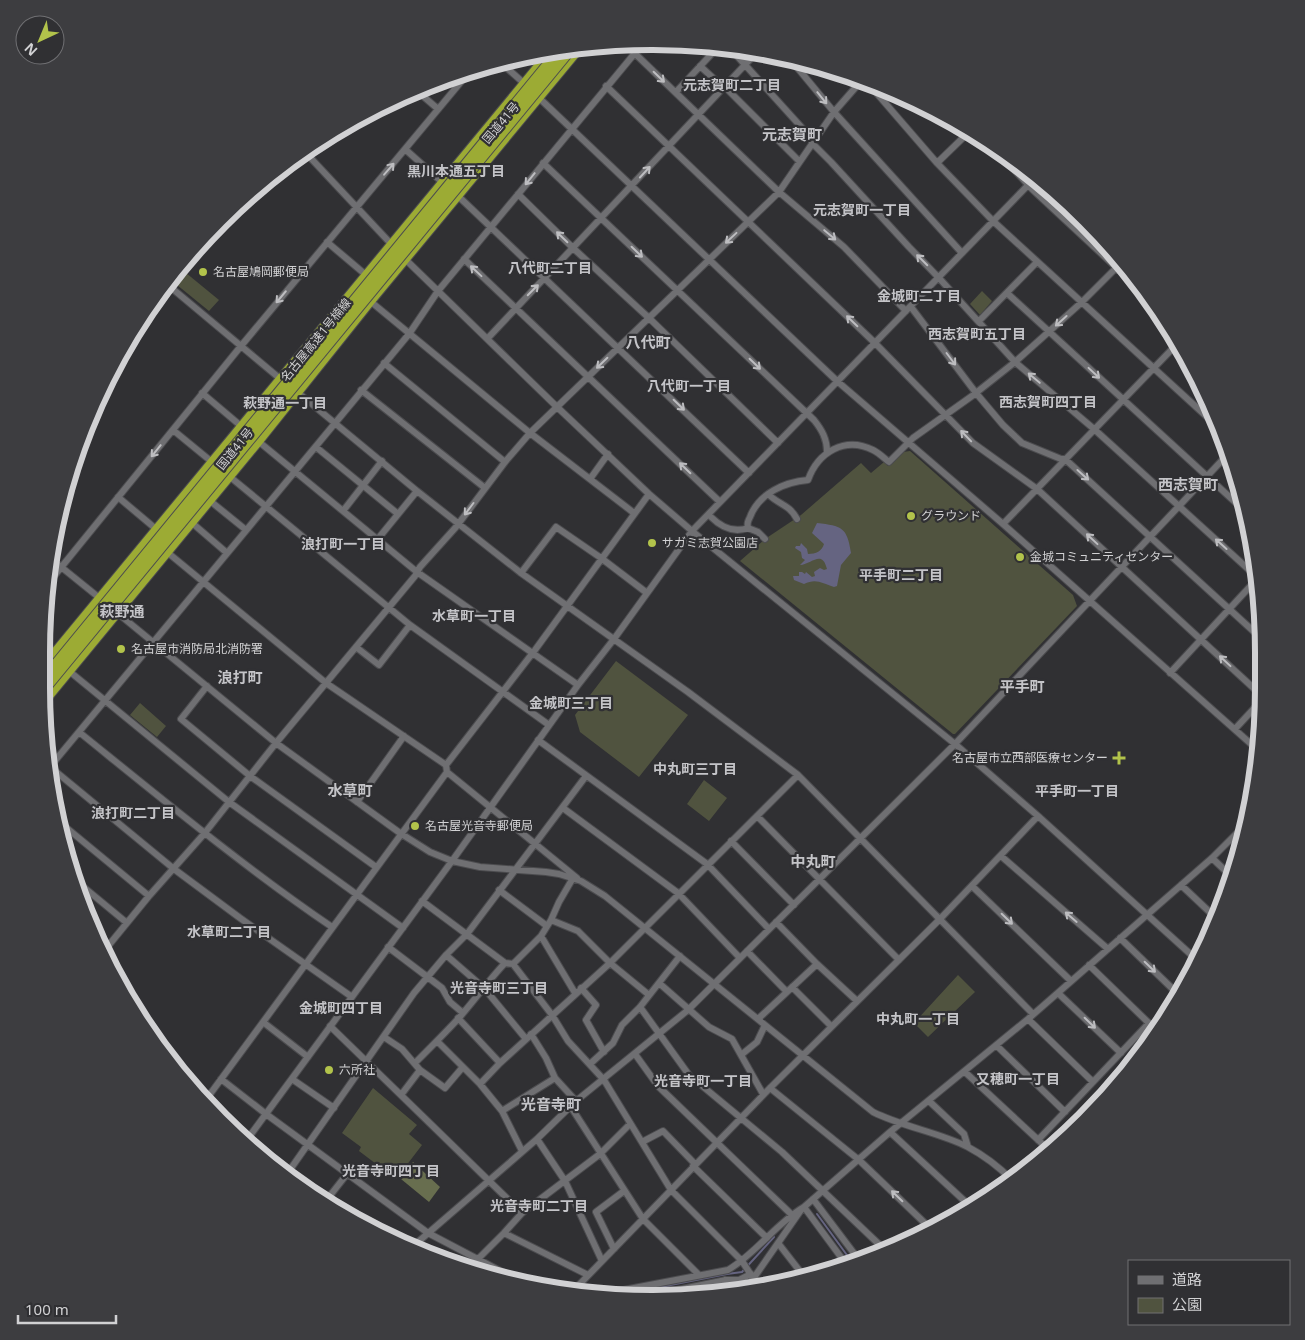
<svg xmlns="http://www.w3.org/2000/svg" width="1305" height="1340" font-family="'Noto Sans','Noto Sans JP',sans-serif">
<rect width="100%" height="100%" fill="#303033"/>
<path fill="#50533f" d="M180,268L219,300L209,311L171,280Z
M982,291L992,301L980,315L970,304Z
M910,451L1073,595L1077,606L955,734H953L740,561L765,539L801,515L861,463L871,473L884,462L888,466L903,452Z
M616,661L688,715L639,777L580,732L575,715Z
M140,703L166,726L157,737L130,715Z
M704,780L727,798L709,821L687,804Z
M958,975L975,992L928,1037L914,1023Z
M373,1088L417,1125L409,1134L422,1145L396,1179L359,1151L361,1147L342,1133Z"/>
<path fill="#686e4f" d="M413,1162L440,1187L429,1202L401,1179Z"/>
<path fill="#656481" d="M817,523C842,526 847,527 851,553L841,565L837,586L834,587C822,583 816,578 804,584L794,580L793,576H799V572H802L805,574L806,572L812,577L815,576L814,572L820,568L824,570L827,569C822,549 812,564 800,565L805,560L802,558L801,552L795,548L796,546H800L801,543L807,549L808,554C816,554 822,551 824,544L812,533Z"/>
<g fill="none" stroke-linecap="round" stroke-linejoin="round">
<path stroke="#656481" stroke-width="2" d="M817,1214L852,1262
M629,1293L727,1274L742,1272L774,1237"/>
<g stroke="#4c4c4f" stroke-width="8">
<path id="minor" d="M624,43L779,192L844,247L906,311
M728,46L813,140
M791,60L834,112L962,253
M499,61L526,85
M700,66L724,88
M867,82L937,163L993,221L1217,426
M606,86L875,343L973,443L1037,489L1260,694
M725,87L799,161
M417,91L438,109
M676,92L719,46
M536,95L837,381L1003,524L1259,751
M812,143L831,162L909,247L939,278L1015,362L1094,429L1257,577
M406,150L442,182
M305,152L393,246
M998,152L1032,189L1148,297
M543,163L814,420C822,430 827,439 827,452
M937,163L970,131
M518,194L573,248L649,318L778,443
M457,195L749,473
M327,242L366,275
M403,257L556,406L649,494L692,531L955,744L1038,816L1197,960
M464,259L720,502
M168,285L284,382
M1007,293L1246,512
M370,301L530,433L634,513
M911,307L976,393L1003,425L1022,443L1061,459H1065L1262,639
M979,321L1037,262
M488,338L757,52
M384,363L505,462
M361,390L485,488
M296,391L417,491L521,573L688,692L798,775L1033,1014
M202,393L241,426
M173,430L212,462
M258,441L417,572L578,685
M316,447L398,514
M229,476L410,625L549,725
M590,479L608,454
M768,494C779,505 789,504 797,519
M118,497L156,529
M209,500L246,530
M343,511L382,461
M711,517C721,527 734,533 748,528C747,523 748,521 750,517C759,493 785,482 808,480C818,452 845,436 873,450C879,453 884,458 889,462L913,438L972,396L1015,362L1082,302L1121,263
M191,522L227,553
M1003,524L1177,344
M748,528L758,532L765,539
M377,540L417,491
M167,552L326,683L446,765
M50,558L102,600
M521,573L556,527L601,558L647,593
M46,586L241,346L470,71
M115,611L276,743L400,833L430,852L452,861L480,867L546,872L559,874L581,881L605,896L873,1112C903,1127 938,1132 968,1147C985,1156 999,1167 1012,1180
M356,647L379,665L410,625
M69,671L229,802L403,928
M1170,673L1257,579
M207,686L181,719L250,776L376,867
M1235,729L1260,702
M79,732C162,799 244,867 332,927
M538,740L707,864L769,929
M49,766L174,869L240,918L352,997
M49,768L409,334L438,291L635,53
M357,802L404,736
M563,808L678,893L740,958
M757,816L899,960
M57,820L149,896
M731,841L794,905
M1001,856L1108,949
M1212,858L1233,878
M577,878L447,772L446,765L535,650L649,494
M75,880L127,923
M1181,885L1216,918
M972,886L1071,981
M499,890L547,926
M422,901L505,963
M551,920L578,931L610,963L649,995
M776,922L817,964L857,1001
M541,936L575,993
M1120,938L1180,996
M388,947L442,988L450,1002L463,1013
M104,951L149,896L204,834L276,743L415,576L420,567L456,527L505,462L530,433L779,192L834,112L862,80
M747,951L787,992
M446,955L484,988L526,1039
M513,964L552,1015L568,1041L604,1080L671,1190L742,1261L753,1278
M1089,965L1156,1030
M659,983L709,1027L732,1039L741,1055
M792,987L831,1026
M581,988L596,1005L586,1020L604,1052
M1058,993L1121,1053
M640,1007L689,1075L782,1152L885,1250
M458,1018L500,1063
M758,1019L817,964
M1028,1019L1093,1082
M263,1022L308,1057
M330,1026L522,1213
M531,1034L546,1058L555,1078L576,1101
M384,1037L402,1049L420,1070L445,1088L462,1068
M437,1041L480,1084L502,1111L522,1151
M997,1046L1065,1112
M635,1054L658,1086L791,1214
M415,1063C429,1049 444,1034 458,1019C474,1001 488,981 505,963L513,964L541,936L551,920L559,902L573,878
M590,1064L613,1043L622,1025L640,1007L680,956
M965,1072L1049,1150
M221,1079L266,1114L428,1233L527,1285
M292,1079L334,1108
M480,1084L500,1063L610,963L798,775
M770,1088L859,1160L932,1230
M763,1094L741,1055L757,1042L765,1025
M401,1095L420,1070
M205,1101L447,772
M929,1101L964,1134L968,1147
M571,1107L643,1219L699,1275
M502,1111L555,1078
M890,1132L970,1206
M537,1139L565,1181L602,1261
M1038,1140L1149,1023
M246,1141L452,861L578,685L614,639L692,531L1035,178
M642,1142L663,1131L695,1164
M693,1166L767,1238
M287,1174L414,993L446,955L467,934L586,776
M813,1199L859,1260
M327,1200L344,1212
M325,1202L347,1174
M804,1207L846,1264
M504,1233L588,1275
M778,1243L806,1279
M411,1248L537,1139L576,1101L688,1010L955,744L1228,454
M614,1249L596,1212L624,1191
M478,1259L504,1233L522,1213L600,1154L630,1124
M752,1280L757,1287
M746,1289L801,1210
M574,1290L770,1088L940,919L1038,816
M613,1292L728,1270C757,1253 775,1224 804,1207L890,1132L1028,1019L1212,858L1245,825
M653,1295L726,1280H739L751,1274
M710,1295L725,1280"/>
</g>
<g stroke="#4c4c4f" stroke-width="12">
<path id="highway" d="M42,669L550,53
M43,702L258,441L370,301L579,48"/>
</g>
<use href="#minor" stroke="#6f6f72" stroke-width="6"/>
<use href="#highway" stroke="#9cab34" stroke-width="10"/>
<g stroke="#4c4c4f" stroke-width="12" stroke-linecap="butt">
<path id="highway-bridge" d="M42,681L558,52
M42,692L571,49"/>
</g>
<use href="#highway-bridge" stroke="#9cab34" stroke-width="10"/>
</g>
<defs><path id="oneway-shaft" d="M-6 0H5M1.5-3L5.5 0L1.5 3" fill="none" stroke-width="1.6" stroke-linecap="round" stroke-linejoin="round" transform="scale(1.25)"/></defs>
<g stroke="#bdbdc0">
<use href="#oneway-shaft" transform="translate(659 77) rotate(44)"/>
<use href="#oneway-shaft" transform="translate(822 98) rotate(51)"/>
<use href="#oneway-shaft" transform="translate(389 169) rotate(-49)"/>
<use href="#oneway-shaft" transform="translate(645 172) rotate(-47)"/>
<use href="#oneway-shaft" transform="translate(530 179) rotate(129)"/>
<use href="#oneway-shaft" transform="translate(830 235) rotate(40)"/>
<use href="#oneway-shaft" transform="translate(562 237) rotate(-136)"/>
<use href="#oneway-shaft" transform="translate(731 238) rotate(137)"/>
<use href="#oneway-shaft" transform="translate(637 252) rotate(44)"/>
<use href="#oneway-shaft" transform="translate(922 260) rotate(-135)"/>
<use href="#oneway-shaft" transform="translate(476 271) rotate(-137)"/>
<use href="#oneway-shaft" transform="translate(533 290) rotate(-45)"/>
<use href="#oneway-shaft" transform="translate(281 297) rotate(130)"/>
<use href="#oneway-shaft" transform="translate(852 321) rotate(-136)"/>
<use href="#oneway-shaft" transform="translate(1061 321) rotate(138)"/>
<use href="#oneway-shaft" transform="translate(951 359) rotate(53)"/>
<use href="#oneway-shaft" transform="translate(602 363) rotate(136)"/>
<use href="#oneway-shaft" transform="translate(755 364) rotate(44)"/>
<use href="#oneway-shaft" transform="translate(1094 373) rotate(43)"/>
<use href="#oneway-shaft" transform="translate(1034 378) rotate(-140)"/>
<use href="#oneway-shaft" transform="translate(679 405) rotate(44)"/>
<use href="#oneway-shaft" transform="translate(966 436) rotate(-134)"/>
<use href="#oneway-shaft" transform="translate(156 451) rotate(129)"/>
<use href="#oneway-shaft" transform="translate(685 468) rotate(-136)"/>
<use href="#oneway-shaft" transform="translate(1083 475) rotate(42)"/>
<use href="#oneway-shaft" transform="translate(469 509) rotate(127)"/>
<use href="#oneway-shaft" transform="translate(1092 539) rotate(-137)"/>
<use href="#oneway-shaft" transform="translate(1221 544) rotate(-138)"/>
<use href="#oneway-shaft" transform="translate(1225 661) rotate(-137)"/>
<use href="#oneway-shaft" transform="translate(1071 917) rotate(-139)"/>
<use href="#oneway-shaft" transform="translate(1007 919) rotate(44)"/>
<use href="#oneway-shaft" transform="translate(1150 967) rotate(44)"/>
<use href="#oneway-shaft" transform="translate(1090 1023) rotate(44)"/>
<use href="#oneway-shaft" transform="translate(897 1196) rotate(-136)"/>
</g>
<g fill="#b2c34b" stroke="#303033" stroke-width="2">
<circle cx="203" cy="272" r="5"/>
<circle cx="911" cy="516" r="5"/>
<circle cx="652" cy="543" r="5"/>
<circle cx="1020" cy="557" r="5"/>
<circle cx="121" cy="649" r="5"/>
<path d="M1116.5 750.5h5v5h5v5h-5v5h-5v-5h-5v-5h5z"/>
<circle cx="415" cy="826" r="5"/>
<circle cx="329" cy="1070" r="5"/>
</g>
<g text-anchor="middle" stroke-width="4.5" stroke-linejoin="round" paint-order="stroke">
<g font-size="12" fill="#d1d1d3" stroke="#303033">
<text transform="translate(501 123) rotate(-50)" y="4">国道41号</text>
<text transform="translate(316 340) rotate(-51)" y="4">名古屋高速1号楠線</text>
<text transform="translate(235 449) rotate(-51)" y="4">国道41号</text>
</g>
<g font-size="12" fill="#d1d1d3" stroke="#303033" text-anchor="start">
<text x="213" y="276">名古屋鳩岡郵便局</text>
<text x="921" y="520">グラウンド</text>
<text x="662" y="547">サガミ志賀公園店</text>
<text x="1030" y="561">金城コミュニティセンター</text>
<text x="131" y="653">名古屋市消防局北消防署</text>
<text x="1108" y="762" text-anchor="end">名古屋市立西部医療センター</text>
<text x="425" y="830">名古屋光音寺郵便局</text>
<text x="339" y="1074">六所社</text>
</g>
<g font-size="14" font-weight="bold" fill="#c4c4c8" stroke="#303033">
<text x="732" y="90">元志賀町二丁目</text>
<text x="456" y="176">黒川本通五丁目</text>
<text x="862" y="215">元志賀町一丁目</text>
<text x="550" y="273">八代町二丁目</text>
<text x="919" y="301">金城町二丁目</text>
<text x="977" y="339">西志賀町五丁目</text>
<text x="689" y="391">八代町一丁目</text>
<text x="1048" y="407">西志賀町四丁目</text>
<text x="285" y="408">萩野通一丁目</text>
<text x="343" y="549">浪打町一丁目</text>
<text x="901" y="580">平手町二丁目</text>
<text x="474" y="621">水草町一丁目</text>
<text x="571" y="708">金城町三丁目</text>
<text x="695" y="774">中丸町三丁目</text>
<text x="1077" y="796">平手町一丁目</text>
<text x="133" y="818">浪打町二丁目</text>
<text x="229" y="937">水草町二丁目</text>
<text x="499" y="993">光音寺町三丁目</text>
<text x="341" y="1013">金城町四丁目</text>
<text x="918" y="1024">中丸町一丁目</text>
<text x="1018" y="1084">又穂町一丁目</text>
<text x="703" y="1086">光音寺町一丁目</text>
<text x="391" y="1176">光音寺町四丁目</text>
<text x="539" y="1211">光音寺町二丁目</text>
</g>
<g font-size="15" font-weight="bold" fill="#c4c4c8" stroke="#303033">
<text x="792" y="140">元志賀町</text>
<text x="648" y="348">八代町</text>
<text x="1188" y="490">西志賀町</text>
<text x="122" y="617">萩野通</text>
<text x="240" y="683">浪打町</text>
<text x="1022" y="692">平手町</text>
<text x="350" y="796">水草町</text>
<text x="813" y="867">中丸町</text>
<text x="551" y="1110">光音寺町</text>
</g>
</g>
<path d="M0 0H1305V1340H0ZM652 50H653A602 602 0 0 1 1255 652V688A602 602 0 0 1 653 1290H652A602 602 0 0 1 50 688V652A602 602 0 0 1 652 50Z" fill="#3d3d40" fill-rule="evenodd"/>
<path fill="none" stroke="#d1d1d3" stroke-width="6" d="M652 50H653A602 602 0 0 1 1255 652V688A602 602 0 0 1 653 1290H652A602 602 0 0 1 50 688V652A602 602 0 0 1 652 50Z"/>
<rect x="1128" y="1260" width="162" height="65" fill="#303033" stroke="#707073"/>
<rect x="1138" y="1276" width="25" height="8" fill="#6f6f72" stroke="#707073"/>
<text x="1172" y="1285" font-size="15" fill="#d1d1d3">道路</text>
<rect x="1138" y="1298" width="25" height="15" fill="#50533f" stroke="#707073"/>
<text x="1172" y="1310" font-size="15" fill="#d1d1d3">公園</text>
<g transform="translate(40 40) rotate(224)"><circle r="24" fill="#303033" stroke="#707073"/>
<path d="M0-4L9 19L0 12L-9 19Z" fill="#b2c34b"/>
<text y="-8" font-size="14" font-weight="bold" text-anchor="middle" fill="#d1d1d3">N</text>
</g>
<path d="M18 1315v8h98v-8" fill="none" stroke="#d1d1d3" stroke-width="2.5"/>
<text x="25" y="1315" font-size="15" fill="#d1d1d3" stroke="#303033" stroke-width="4" paint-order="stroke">100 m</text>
</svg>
